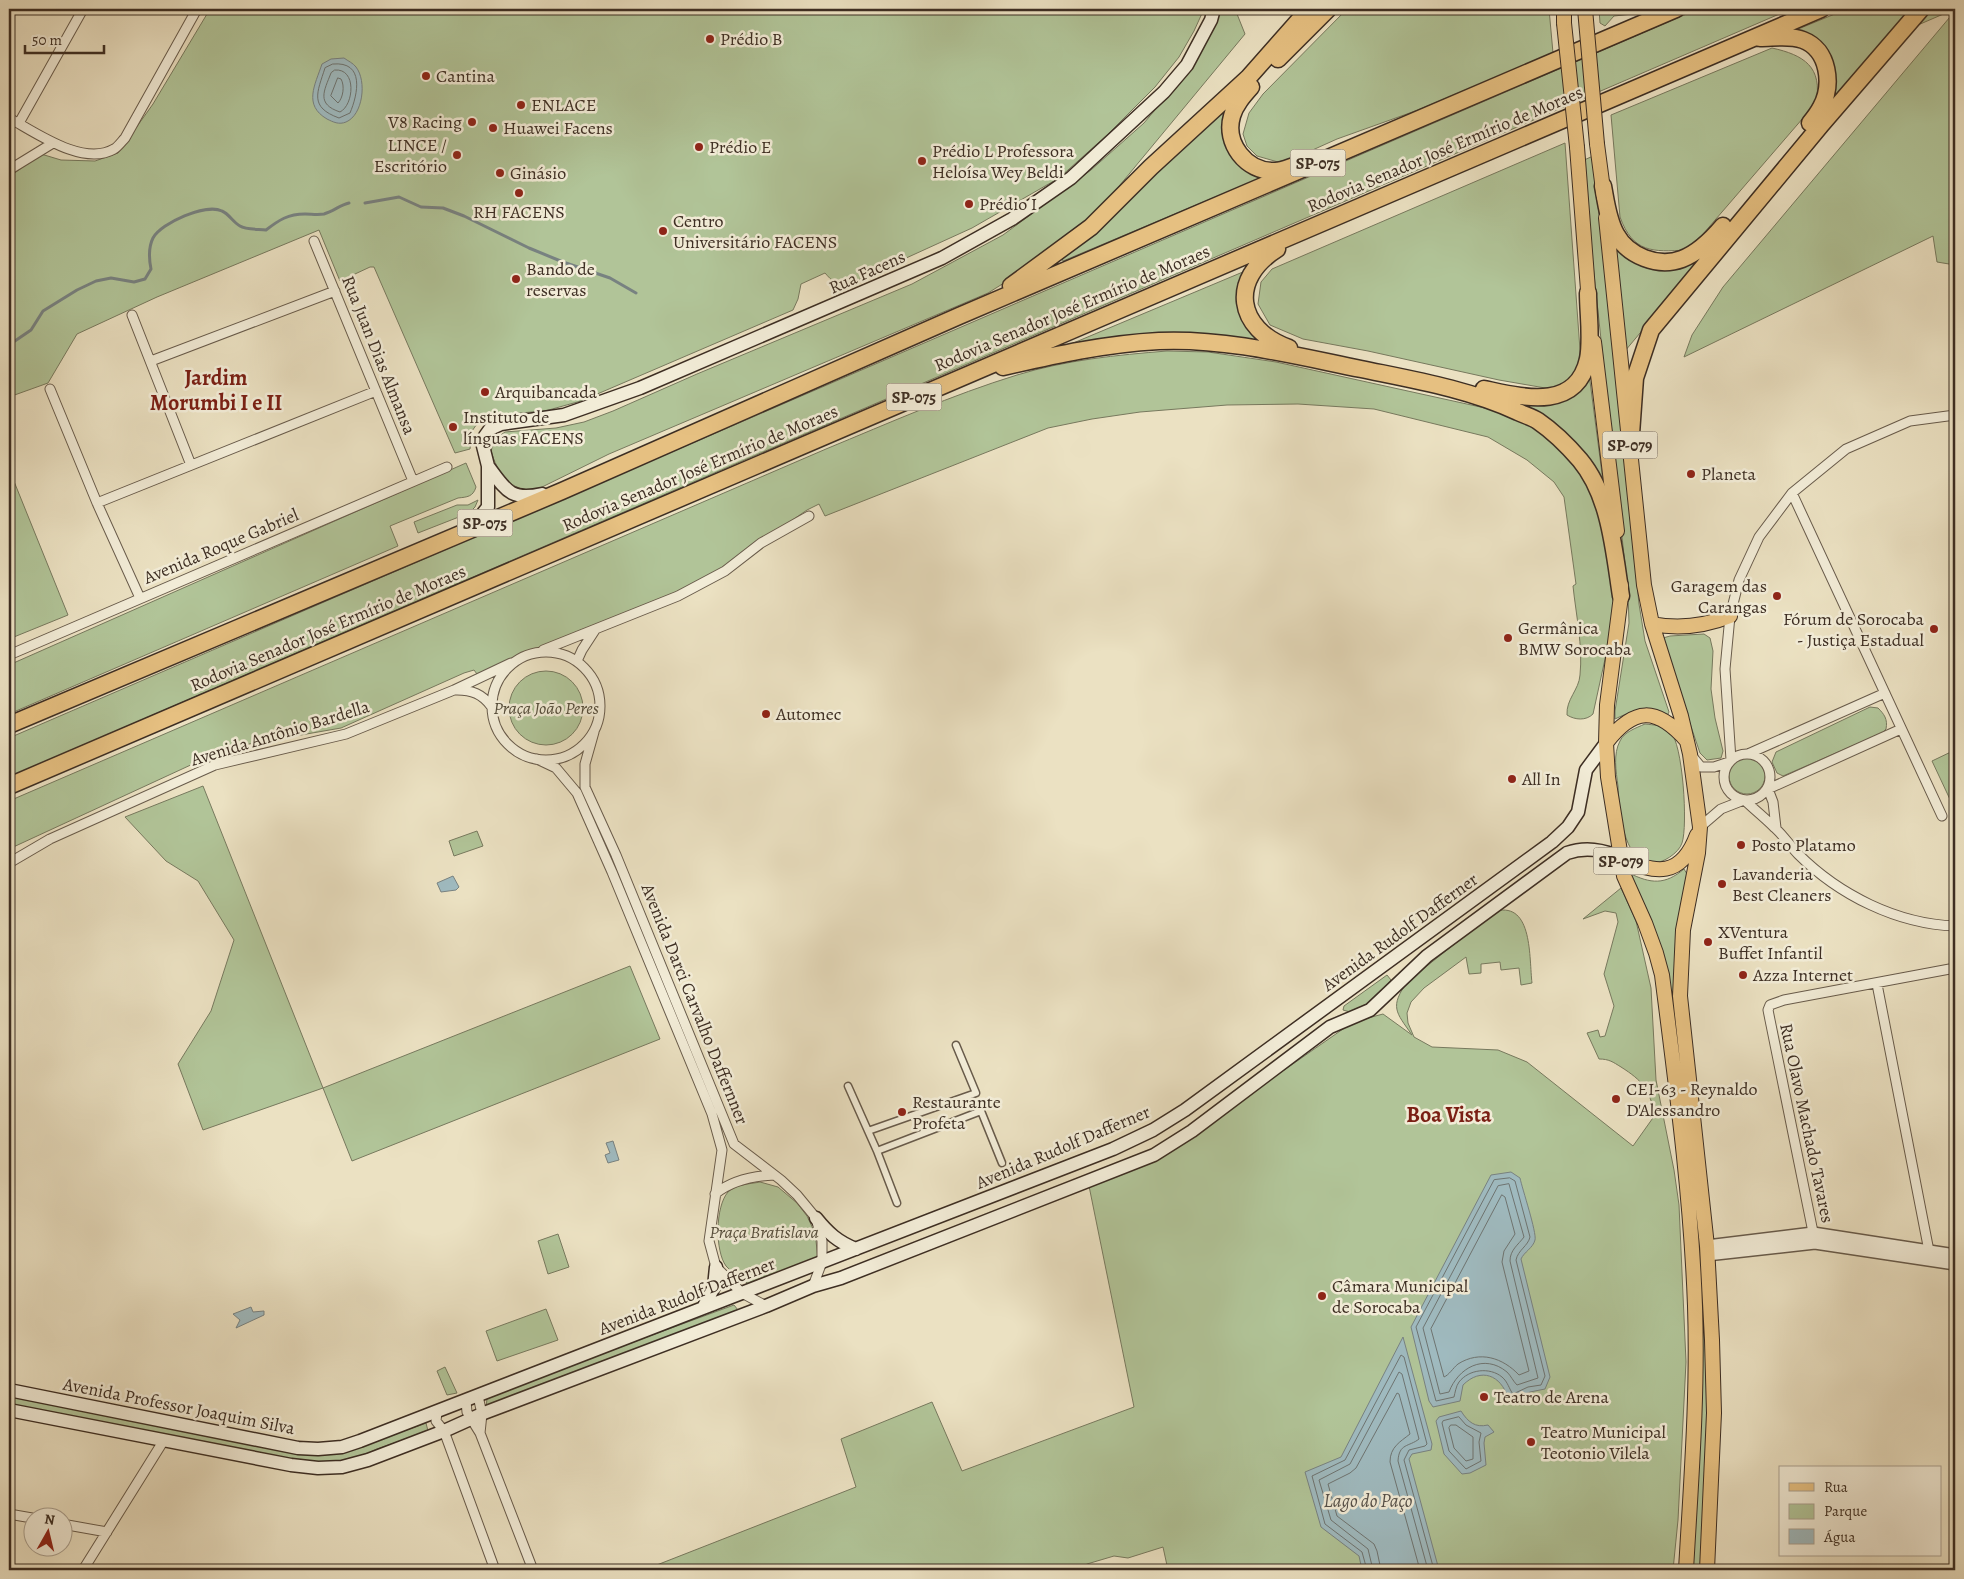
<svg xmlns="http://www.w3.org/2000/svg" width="1964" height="1579" font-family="Alegreya,serif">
<rect width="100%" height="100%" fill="#ebe1c2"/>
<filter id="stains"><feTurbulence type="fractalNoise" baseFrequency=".004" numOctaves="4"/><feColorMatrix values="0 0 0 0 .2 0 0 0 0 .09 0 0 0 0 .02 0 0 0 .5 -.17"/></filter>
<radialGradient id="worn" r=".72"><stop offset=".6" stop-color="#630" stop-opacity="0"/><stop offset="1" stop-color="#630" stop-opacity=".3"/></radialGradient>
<path fill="#b1c498" stroke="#77795e" d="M210,9H1204L1194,31L1179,57L1155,87L1107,135L1059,178L972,228L847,285C836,285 832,281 825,273L801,284L798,299L793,310L581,401L545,411L494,415L479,421L472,431L470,449L455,453L374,267H370L340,281L319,230L157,297L77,334L48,383L9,397V177L41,154L61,160L95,161L118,153L153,104Z
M1219,9H1235L1245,34L1091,220L1031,266L988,293L609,454L536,490C511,493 497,472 491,451L495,439L505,432L556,428L584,422L613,411L697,374L912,284L1003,235L1091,170L1144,123L1192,66Z
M1347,9H1549L1553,53L1418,110L1337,139L1297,157L1278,162L1257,156L1247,146L1243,134L1249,113L1263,94Z
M1599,9H1651L1642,13L1614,16L1605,26L1600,23Z
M1698,9H1791L9,777V738Z
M1847,9H1912L1821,118L1830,68L1791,32Z
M1929,9H1955L1911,28Z
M1955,11V265L1937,262L1933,236L1684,357L1692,335L1723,287Z
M1772,48C1804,55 1823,67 1816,103L1703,234L1686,250C1653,252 1633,253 1620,217L1611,115Z
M1230,97L1228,110L1246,169L1258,177V179L1063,261L1062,259Z
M1565,143L1580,350L1578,368L1570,379L1551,389L1499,380L1368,351L1303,339L1270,325L1258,304L1261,282L1272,269Z
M1593,156L1639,604L1645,641L1669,712L1667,716C1644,707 1638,708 1615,719V711L1629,623L1628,593L1582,161Z
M1610,241L1617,250L1641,264L1717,241L1625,351Z
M1250,269L1245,322L1255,337L1276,349H1059Z
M1167,351L1208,352L1276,362L1494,410L1532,424L1560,448L1580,472L1599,509L1614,598L1612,627L1593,714C1586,721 1575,720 1567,715C1566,699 1579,690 1580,675C1583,646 1576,615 1573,586L1576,584L1564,497L1554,482L1527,460L1488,437L1374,409L1298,404L1227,405L1140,412L1092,419L1048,428L825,516L819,504L807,510L724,567L674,594L477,674L474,670L464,673L341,728L249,744L195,763L9,849V801L826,449C889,423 952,395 1017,375C1066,360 1117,355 1167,351Z
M1588,366L1604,489L1511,402H1542Z
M466,463L476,487C473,497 467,497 458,498L390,526L398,546L9,714V665Z
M9,469L68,615L9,639Z
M478,500L475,507L469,513L418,533L414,522L457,505H468Z
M1704,634L1710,638L1713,651L1711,689L1715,718L1723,751L1721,758L1707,760L1700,753L1663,644V638L1670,636Z
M509 708a37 37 0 1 1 74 0a37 37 0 1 1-74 0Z
M1870,707L1878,708C1884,714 1888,719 1886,729L1882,733L1783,776L1777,773L1772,762L1776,752Z
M1645,724C1653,725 1663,725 1670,731C1683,743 1688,826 1682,843C1679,853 1662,864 1652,863C1622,862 1619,807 1618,786C1616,771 1613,754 1620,741C1624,732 1636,728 1645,724Z
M1955,750V810L1932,761Z
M1729 776a18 18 0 1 1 36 0a18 18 0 1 1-36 0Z
M203,786L323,1088L630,966L660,1039L352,1161L323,1088L203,1130L178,1064L211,1011L234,940L198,881L166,861L125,817Z
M477,831L483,846L454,856L449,841Z
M1684,869L1687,874L1680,921L1703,1254L1709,1401L1702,1570H1692L1698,1432L1671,1011L1629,873C1651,884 1665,885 1684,869Z
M1621,888L1636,921L1651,988L1656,1080L1674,1170L1679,1205L1686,1362L1678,1520L1673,1570H1168L1163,1547L1128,1558L1114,1556L1087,1564L1077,1570H644L856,1487L841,1439L932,1402L962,1471L1134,1407L1089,1186L1184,1140L1353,1022L1383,1014L1412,1035C1396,1012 1389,1007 1408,981L1496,911C1533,902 1529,958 1532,983L1521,985L1519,968L1501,970L1500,962L1481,964V973L1469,974L1466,957L1424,988L1411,1002L1407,1013L1408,1023L1414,1037L1432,1047L1498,1050L1527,1062L1633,1146L1655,1115C1649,1089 1643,1081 1621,1067C1613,1062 1609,1059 1599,1059L1587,1033L1598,1030L1600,1037L1605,1036L1614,1006L1604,974L1618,922L1616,913L1605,911L1583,919Z
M1387,975L1391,980L1371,1003L1350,1012L1343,1010L1344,1006Z
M760,1182L778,1187L797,1203L807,1216L815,1233L818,1258L750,1285C742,1279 733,1274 726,1266C715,1251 715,1207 728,1192C736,1184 750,1184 760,1182Z
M558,1234L569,1267L548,1274L538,1241Z
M734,1305L738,1310L486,1409L487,1398L644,1338Z
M546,1309L558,1340L497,1361L486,1331Z
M445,1367L457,1393L447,1395L437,1371Z
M9,1395L293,1453L351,1450L426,1423L428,1431L377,1449L354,1460L327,1463L301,1461L9,1405Z"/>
<path fill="#9fbabf" stroke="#788281" d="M344,58C348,61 353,63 356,67C367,81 363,115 346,122C339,125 333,122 327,119C303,105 315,85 322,64L331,59Z
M453,876L459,887L456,890L441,892L437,883Z
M613,1141L619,1160L608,1163L605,1155L610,1153L606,1143Z
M1511,1172L1520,1178C1522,1188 1537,1233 1535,1240C1533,1248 1524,1252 1521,1259L1550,1377L1545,1389L1530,1392L1515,1399L1508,1398C1501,1375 1481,1367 1463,1385L1460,1401L1433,1407L1429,1401L1411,1327L1491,1175Z
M251,1307L253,1312L264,1311V1315L236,1328L240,1320L233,1314Z
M1403,1337L1432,1444L1431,1450L1412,1454L1409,1459L1439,1570H1362L1359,1556L1321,1527L1305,1472L1341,1457Z
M1461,1411C1468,1422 1475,1428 1488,1425L1494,1432L1485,1437L1484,1443L1486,1465L1470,1473L1462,1474L1444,1454L1436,1421L1439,1417Z"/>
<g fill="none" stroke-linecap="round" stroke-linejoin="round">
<path stroke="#6e7471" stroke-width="1" d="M333,64C365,61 358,94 350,113L339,118C309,107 317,93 325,68Z
M335,70C357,68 354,105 340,112C316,104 324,91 331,73Z
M338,78L341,79C345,86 343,98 338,103L331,96Z
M1510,1178L1515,1181L1530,1237C1528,1246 1518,1250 1516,1260L1545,1376L1541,1385L1528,1387L1513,1394C1509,1389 1508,1382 1502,1377C1490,1367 1469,1369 1459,1382C1456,1386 1455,1393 1454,1397L1436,1401L1416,1327L1494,1180Z
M1509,1184L1524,1237C1518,1245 1510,1250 1510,1261L1538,1378L1517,1385C1513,1381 1511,1376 1507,1372C1484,1353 1458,1368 1449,1392L1440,1394L1423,1328L1498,1186Z
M1502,1195L1505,1197L1515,1234L1504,1251L1502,1262L1529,1371L1519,1375C1503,1358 1480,1350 1458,1364C1453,1368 1449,1375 1444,1377L1431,1329Z
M1459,1417L1466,1425L1481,1433L1479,1442L1481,1461L1466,1469L1449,1451L1442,1423L1443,1421Z
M1451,1425H1456L1473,1437V1459L1466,1461L1454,1448L1449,1428Z
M1367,1570L1362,1552L1325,1524L1312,1476L1345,1460L1401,1355L1404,1357L1427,1444L1425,1446L1409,1450L1404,1460L1434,1570
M1373,1570L1368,1549L1331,1520L1319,1480L1350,1464L1399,1372L1402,1374L1419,1439C1409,1447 1399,1443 1398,1461L1428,1570
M1381,1570L1377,1551L1374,1544L1337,1516L1328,1484L1350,1473L1356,1468L1397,1393L1399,1394L1410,1434C1400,1442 1390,1447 1390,1462L1420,1570"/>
<path stroke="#788281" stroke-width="3" d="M365,203L399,197L421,207L443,208L464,216L529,248L563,262L610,278L636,293
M9,345L31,330L43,311L77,290L96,281L111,278L134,282L145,279L151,269C149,259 148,248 153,238C161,223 206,203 222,211C229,214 233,222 240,226C246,230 259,229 266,230C279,220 288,214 305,214C311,214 318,215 324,214C334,211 340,205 349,203"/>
<g stroke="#685b4b" stroke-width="9">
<path id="pedestrian" d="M848,1086L877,1151L897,1203
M868,1131L976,1093L956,1045
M877,1151L981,1111L1002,1163"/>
</g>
<g stroke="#685b4b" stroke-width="11">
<path id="minor" d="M9,118C35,132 83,167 114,149C118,147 122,141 125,138L197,9
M19,123L83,9
M9,170L53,143
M314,241L413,481
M132,315L191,465
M151,361L335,291
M50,389L97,503L140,598
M1792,493L1942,816
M97,503L376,391
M543,650L678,596L725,571L761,543L809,516
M492 706a54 54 0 1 1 108 0a54 54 0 1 1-108 0Z
M9,655L447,467
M577,661L582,650L595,630
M457,690C472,690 482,694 491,706
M594,732L585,764V787L616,855L734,1144L781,1180L797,1195L816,1218L822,1241V1262L813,1286
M1750,753L1885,693
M1724 777a23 23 0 1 1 46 0a23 23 0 1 1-46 0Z
M1691,755L1701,767H1714L1729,762
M537,759L556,768L577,793L612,872L712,1114L722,1150L709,1241L716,1267L742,1293L766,1306
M1731,760L1725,669L1730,616L1739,580L1759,537L1792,493L1846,449L1910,421L1955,415
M1700,827L1721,809L1744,800C1754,809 1765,818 1775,828C1784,836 1790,846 1798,854C1839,895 1897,924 1955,926
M1776,828L1773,802L1768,789L1901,729
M9,863L50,839L215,765L346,734L454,690L511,663
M1877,984L1929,1251
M715,1194C732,1180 753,1176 774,1175
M1814,1237L1770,1020L1768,1010L1770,1005L1784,1000L1955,968
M478,1396L482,1414L480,1433
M466,1401L467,1412L480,1433L533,1570
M437,1412L436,1421L444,1431L495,1570
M9,1514L32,1518
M62,1524L107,1532
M83,1570L164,1440"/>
</g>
<g stroke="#685b4b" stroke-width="14">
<path id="tertiary" d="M1707,1246L1813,1233L1955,1255
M1707,1255L1815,1243L1955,1264"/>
</g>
<g stroke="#3d2e23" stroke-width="15">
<path id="secondary" d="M488,466C506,490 510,501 542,494
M469,526L480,517L488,507V466L483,446L485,436L490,429L501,424L564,415L640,388L942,258L1012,219L1071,178L1164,92L1187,65L1211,20L1214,9
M816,1218C828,1233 838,1242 856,1249
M703,1308L714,1287L716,1267
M9,1390L298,1448L318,1449L342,1447L360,1441L1113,1149L1153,1130L1185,1110L1552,842L1568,827L1578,812L1586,770L1606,743
M9,1410L291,1465L318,1468L342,1467L368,1460L444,1431L484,1413L766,1306L813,1286L841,1278L1154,1155L1192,1131L1330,1027L1370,1010L1427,956L1567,853C1584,847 1604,849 1620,858"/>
</g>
<g stroke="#3d2e23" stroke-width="16">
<path id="primary" d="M1564,9V23
M1597,144L1604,197
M1577,147L1589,303
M1606,218L1644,585L1652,624L1681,716L1690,754L1700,827L1698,853L1683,930L1680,996L1707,1246L1712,1340L1714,1413L1707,1570
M1594,342L1617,531
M1621,585V596L1607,705L1606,743L1608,777L1624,876L1645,923L1656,953L1662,975C1676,1085 1691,1195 1695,1306C1698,1394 1691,1482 1686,1570
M1652,624C1678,629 1705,626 1730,616
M1606,743C1634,707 1656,706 1687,741
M1620,858C1656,874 1681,878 1697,835"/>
</g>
<g stroke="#3d2e23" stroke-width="19">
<path id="motorway" d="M1760,38C1774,38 1790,35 1803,40C1829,50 1833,85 1821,107C1818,113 1814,118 1810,123
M1278,59L1328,9
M1251,87C1243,96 1235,105 1232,116C1224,143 1246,172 1275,171C1281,171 1288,168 1294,166
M1603,186C1606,202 1608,220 1616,234C1628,256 1658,268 1682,259C1698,253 1712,239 1723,226
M1277,249C1229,279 1236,329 1289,348
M1011,286L1091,227L1151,167L1248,78L1309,9
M1003,367C1055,355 1104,344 1159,341C1226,338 1296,356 1361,369C1414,380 1468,389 1518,412C1524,415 1532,417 1538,421C1554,432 1568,446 1580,460C1610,496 1614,551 1621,596
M1484,389C1522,397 1576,412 1588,359C1592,339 1588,314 1588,293
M1630,448L1635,378L1651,330L1821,125L1921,9
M9,725L562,491L959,316L1676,9
M9,786L1821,9"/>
</g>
<use href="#pedestrian" stroke="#f2ecd7" stroke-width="6"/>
<use href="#minor" stroke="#f2ecd7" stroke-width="9"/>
<use href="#tertiary" stroke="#f2ecd7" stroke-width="11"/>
<use href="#secondary" stroke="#f2ecd7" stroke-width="12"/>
<use href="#primary" stroke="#e6c081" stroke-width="14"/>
<use href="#motorway" stroke="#e6c081" stroke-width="16"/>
<g stroke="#3d2e23" stroke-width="16" stroke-linecap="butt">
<path id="primary-bridge" d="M1585,9L1597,144
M1564,23L1577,147"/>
</g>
<use href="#primary-bridge" stroke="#e6c081" stroke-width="14"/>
</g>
<g fill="#8f2418" stroke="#f2ecd7" stroke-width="2">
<circle cx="710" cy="39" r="5"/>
<circle cx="426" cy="76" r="5"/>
<circle cx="521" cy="105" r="5"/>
<circle cx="472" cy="122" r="5"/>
<circle cx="493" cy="128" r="5"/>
<circle cx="699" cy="147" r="5"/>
<circle cx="457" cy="155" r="5"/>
<circle cx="922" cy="161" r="5"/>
<circle cx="500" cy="173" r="5"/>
<circle cx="519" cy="193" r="5"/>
<circle cx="969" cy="204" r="5"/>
<circle cx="663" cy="231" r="5"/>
<circle cx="516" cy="279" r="5"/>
<circle cx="485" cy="392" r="5"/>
<circle cx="453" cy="427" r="5"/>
<circle cx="1691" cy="474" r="5"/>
<circle cx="1777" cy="596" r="5"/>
<circle cx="1934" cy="629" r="5"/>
<circle cx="1508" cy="638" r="5"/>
<circle cx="766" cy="714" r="5"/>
<circle cx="1512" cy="779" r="5"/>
<circle cx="1741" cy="845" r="5"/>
<circle cx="1722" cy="884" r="5"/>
<circle cx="1708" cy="942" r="5"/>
<circle cx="1743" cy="975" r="5"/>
<circle cx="1616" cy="1099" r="5"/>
<circle cx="902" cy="1112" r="5"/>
<circle cx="1322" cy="1296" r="5"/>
<circle cx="1484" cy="1397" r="5"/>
<circle cx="1531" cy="1442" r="5"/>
</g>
<g text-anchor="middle" stroke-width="5" stroke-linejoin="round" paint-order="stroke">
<g fill="#f2ecd7" stroke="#736759" stroke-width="1">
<rect x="1290.5" y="149.5" width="55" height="27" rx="4"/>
<rect x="886.5" y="383.5" width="55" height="27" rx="4"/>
<rect x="1602.5" y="431.5" width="55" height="27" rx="4"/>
<rect x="457.5" y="509.5" width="55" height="27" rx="4"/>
<rect x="1593.5" y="847.5" width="55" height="27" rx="4"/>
</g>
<g font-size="16" font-weight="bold" fill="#3d2e23">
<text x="1318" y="169">SP-075</text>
<text x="914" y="403">SP-075</text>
<text x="1630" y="451">SP-079</text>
<text x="485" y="529">SP-075</text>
<text x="1621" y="867">SP-079</text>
</g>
<g font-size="18" fill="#3d2e23" stroke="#f2ecd7" text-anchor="start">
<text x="720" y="45">Prédio B</text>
<text x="436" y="82">Cantina</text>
<text x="531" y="111">ENLACE</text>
<text x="462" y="128" text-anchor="end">V8 Racing</text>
<text x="503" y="134">Huawei Facens</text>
<text x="447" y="151" text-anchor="end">LINCE /<tspan x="447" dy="21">Escritório</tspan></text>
<text x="709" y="153">Prédio E</text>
<text x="932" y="157">Prédio L Professora<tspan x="932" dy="21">Heloísa Wey Beldi</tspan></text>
<text x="510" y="179">Ginásio</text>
<text x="979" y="210">Prédio I</text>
<text x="519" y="218" text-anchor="middle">RH FACENS</text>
<text x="673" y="227">Centro<tspan x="673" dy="21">Universitário FACENS</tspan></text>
<text x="526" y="275">Bando de<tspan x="526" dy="21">reservas</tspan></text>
<text x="495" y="398">Arquibancada</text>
<text x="463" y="423">Instituto de<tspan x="463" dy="21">línguas FACENS</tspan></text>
<text x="1701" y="480">Planeta</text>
<text x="1767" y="592" text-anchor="end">Garagem das<tspan x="1767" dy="21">Carangas</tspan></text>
<text x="1924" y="625" text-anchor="end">Fórum de Sorocaba<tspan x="1924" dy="21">- Justiça Estadual</tspan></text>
<text x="1518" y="634">Germânica<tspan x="1518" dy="21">BMW Sorocaba</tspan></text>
<text x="776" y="720">Automec</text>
<text x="1522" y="785">All In</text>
<text x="1751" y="851">Posto Platamo</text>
<text x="1732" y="880">Lavanderia<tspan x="1732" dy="21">Best Cleaners</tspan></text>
<text x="1718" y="938">XVentura<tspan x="1718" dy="21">Buffet Infantil</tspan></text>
<text x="1753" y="981">Azza Internet</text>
<text x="1626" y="1095">CEI-63 - Reynaldo<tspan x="1626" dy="21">D'Alessandro</tspan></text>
<text x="912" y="1108">Restaurante<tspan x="912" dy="21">Profeta</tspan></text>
<text x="1332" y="1292">Câmara Municipal<tspan x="1332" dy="21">de Sorocaba</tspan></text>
<text x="1494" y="1403">Teatro de Arena</text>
<text x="1541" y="1438">Teatro Municipal<tspan x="1541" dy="21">Teotonio Vilela</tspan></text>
</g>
<g font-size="18" fill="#3d2e23" stroke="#f2ecd7">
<text transform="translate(1445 149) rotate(-23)" y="6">Rodovia Senador José Ermírio de Moraes</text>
<text transform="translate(867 272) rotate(-24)" y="6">Rua Facens</text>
<text transform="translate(1072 308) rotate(-23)" y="6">Rodovia Senador José Ermírio de Moraes</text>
<text transform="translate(379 355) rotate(68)" y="6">Rua Juan Dias Almansa</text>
<text transform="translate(700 468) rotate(-23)" y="6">Rodovia Senador José Ermírio de Moraes</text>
<text transform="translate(221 546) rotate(-23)" y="6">Avenida Roque Gabriel</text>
<text transform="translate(328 628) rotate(-23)" y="6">Rodovia Senador José Ermírio de Moraes</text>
<text transform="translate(280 733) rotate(-17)" y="6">Avenida Antônio Bardella</text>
<text transform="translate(1400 932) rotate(-36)" y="6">Avenida Rudolf Dafferner</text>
<text transform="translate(695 1004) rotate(68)" y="6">Avenida Darci Carvalho Daffernner</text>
<text transform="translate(1807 1123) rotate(78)" y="6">Rua Olavo Machado Tavares</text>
<text transform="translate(1063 1147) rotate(-23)" y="6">Avenida Rudolf Dafferner</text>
<text transform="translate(687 1296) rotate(-21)" y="6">Avenida Rudolf Dafferner</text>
<text transform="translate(179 1406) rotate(11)" y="6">Avenida Professor Joaquim Silva</text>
</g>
<g font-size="18" font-style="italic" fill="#544c3a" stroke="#f2ecd7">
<text x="546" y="714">Praça João Peres</text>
<text x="764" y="1238">Praça Bratislava</text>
</g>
<g font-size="19" font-style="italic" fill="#56514a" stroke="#f2ecd7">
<text x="1368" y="1507">Lago do Paço</text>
</g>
<g font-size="22" font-weight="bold" fill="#7a1f14" stroke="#f2ecd7">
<text x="216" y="385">Jardim<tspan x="216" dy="25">Morumbi I e II</tspan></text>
<text x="1449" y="1122">Boa Vista</text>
</g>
</g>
<rect width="1964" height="1579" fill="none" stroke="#ebe1c2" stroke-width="30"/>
<rect x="10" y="10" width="1944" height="1559" fill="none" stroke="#3d2e23" stroke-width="2.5"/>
<rect x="15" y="15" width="1934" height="1549" fill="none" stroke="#3d2e23"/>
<rect x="1779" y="1466" width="162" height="90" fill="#f2ecd7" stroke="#aaa08f"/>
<rect x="1789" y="1483" width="25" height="8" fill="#e6c081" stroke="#aaa08f"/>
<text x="1824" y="1492" font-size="15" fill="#3d2e23">Rua</text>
<rect x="1789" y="1504" width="25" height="15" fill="#b1c498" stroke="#aaa08f"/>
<text x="1824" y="1516" font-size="15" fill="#3d2e23">Parque</text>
<rect x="1789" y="1529" width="25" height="15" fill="#9fbabf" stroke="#aaa08f"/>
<text x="1824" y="1542" font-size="15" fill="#3d2e23">Água</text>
<g transform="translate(48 1532) rotate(8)"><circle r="24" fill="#f2ecd7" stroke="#aaa08f"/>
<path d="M0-4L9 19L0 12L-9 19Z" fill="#8f2418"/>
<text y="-8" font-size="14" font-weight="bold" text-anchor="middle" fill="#3d2e23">N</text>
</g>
<path d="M25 45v8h79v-8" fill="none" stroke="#3d2e23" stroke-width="2.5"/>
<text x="32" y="45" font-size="15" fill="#3d2e23" stroke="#f2ecd7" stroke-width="4" paint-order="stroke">50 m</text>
<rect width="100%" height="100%" filter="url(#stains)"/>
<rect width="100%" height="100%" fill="url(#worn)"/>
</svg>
